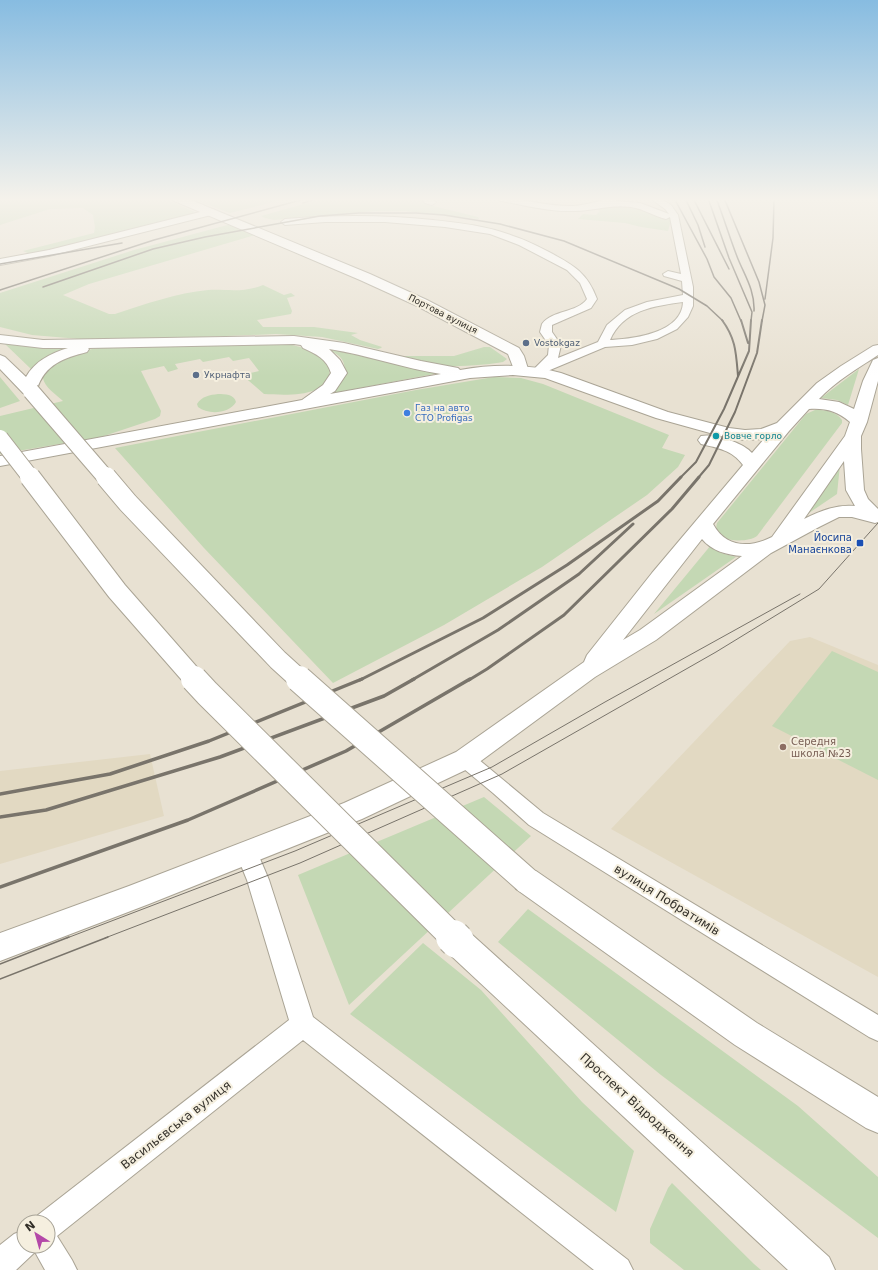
<svg xmlns="http://www.w3.org/2000/svg" width="878" height="1270" font-family="'DejaVu Sans',sans-serif">
  <rect width="100%" height="100%" fill="#e8e1d2"/>
  <path fill="#e2d9c2" d="M810,637l68,28v312l-267,-148 179,-188z
    M150,754l14,62 -164,48v-93z"/>
  <path fill="#c4d8b4" d="M0,198h162l33,14 -6,3 -159,39 -7,-3 71,-18 1,-6 -2,-12 -10,-7 -33,1 -50,16z
    M190,198h99l-59,15z
    M325,198h96l6,4 -2,2 53,13 1,2 -75,-8h-28l-102,9 -9,-2 -4,-2z
    M630,205l26,7 15,8 -3,11 -27,-4 -16,-4 -47,-4 5,-5 13,1 4,-4 -3,-2z
    M231,224l24,11 -166,49 -26,11 46,19h6c30,-10 62,-21 93,-24 21,-1 35,3 55,-5l21,10 7,-2 4,3 -8,2 5,13 -1,3 -34,6 6,7h51l44,6 -7,2 9,5 22,7 -1,1 -3,1 -56,-12 -46,-3 -172,7 -72,-6 -32,-8v-34l134,-43z
    M5,344l18,2 51,1 -32,14 -11,8z
    M287,344c20,4 29,7 43,21 2,34 -43,30 -66,29l-22,-19 17,-4 -10,-13 -16,3 -4,-4 -26,5 -3,-3 -25,5 3,5 -10,3 -4,-6 -23,5 20,40 -1,5 -5,3 -54,18 -101,17v-38l63,-15c-6,-6 -19,-14 -20,-23 -2,-14 38,-26 49,-29 22,-4 48,-2 70,-3 42,-1 83,-1 125,-2z
    M324,347l115,26 -111,21 17,-21c0,-17 -7,-18 -21,-26z
    M484,347h6l17,12 -4,3c-23,4 -81,9 -99,-6h50z
    M859,369l-11,36 -11,-5 -16,-2z
    M0,377l20,24 -20,7z
    M494,377l27,1 22,6 126,51 -7,13 23,7 -7,12 -31,28 -105,72 -98,58 -111,58 -129,-135 -89,-100 301,-58z
    M218,394c7,0 16,0 18,8 -7,12 -28,13 -38,5l-1,-3c5,-8 13,-9 21,-10z
    M815,410c10,0 21,1 27,10v3l-85,113c-11,8 -46,6 -40,-13l89,-109z
    M840,465l-3,29 -31,21z
    M711,545l10,8 15,4 -82,57z
    M832,651l46,21v108l-106,-54z
    M484,797l47,39 -182,169 -51,-130z
    M528,909l270,197 80,71v61l-217,-163 -163,-133z
    M423,943l58,47 101,112 52,49 -18,61 -266,-198z
    M672,1183l82,81 7,6h-77l-34,-27v-14l18,-41z"/>
  <g fill="none" stroke-linecap="round" stroke-linejoin="round">
    <defs>
      <path id="minor" d="M421,198h9l6,4 -4,3 -7,-2z
        M497,198c26,0 51,9 77,8 16,-1 30,-8 46,-8l-4,3 24,2 29,11 -4,-5 -15,-11h10l11,7 7,10 15,72v19l-5,11 -11,12 -20,10 -25,6 -27,2 -67,28 -4,-1 -2,-3 16,-16 1,-10 -9,-13 2,-8c10,-14 35,-11 45,-25l-7,-16 -13,-13 -48,-25 -29,-11 -45,-7 -60,-5h-60l-40,3 -4,-3 4,-3c49,-4 99,-4 148,1 27,3 55,6 80,16 13,4 24,10 36,16 24,13 38,20 48,47l-6,9 -39,17v7l9,13 -3,13 40,-16 9,-17 18,-15 22,-8 36,-7 -1,-14 -18,-5 -1,-2 5,-3 13,3 -11,-57 -4,2c-12,-3 -22,-10 -35,-12 -20,-3 -38,4 -57,4 -25,1 -49,-6 -73,-10zM683,302c-1,31 -50,37 -73,38 13,-30 44,-34 73,-38z
        M212,209l3,1 1,2 -1,2 -166,42 -49,9v-6l49,-9z
        M465,752l7,2 71,59 335,202v26l-9,-4 -340,-212 -36,-32 -35,-29 -3,-5 3,-5z
        M247,844l8,3 14,33 44,137 315,243 5,10h-39l-291,-230 -246,196 15,24 5,10h-32l-10,-18 -19,18h-16v-25l14,-11 10,-4v16h24v-24h-13l3,-7 251,-195 -42,-140 -11,-27 3,-6z"/>
      <path id="tertiary" d="M171,198h15l184,76 57,26 92,48 5,8 4,13 -3,3 -5,2 -5,-2 -7,-18 -91,-48 -57,-26 -188,-80z"/>
      <path id="secondary" d="M0,335l43,5 251,-4 50,7 77,18 37,7 2,2c34,-6 68,-6 101,3l107,39 61,16 16,2 16,-1 16,-6 40,-40 24,-17 32,-20 5,-1v10c-21,14 -42,26 -59,44l20,3 15,7 9,-28 10,-21 5,-2v23l-11,41 -6,14v13l3,41 4,9 10,10v13l-3,1 -23,-6h-13l-20,10 -48,26 -115,87 -61,37 -121,89 -112,53 -213,85 -149,57v-28l129,-47 215,-83 112,-51 128,-90 3,-7 65,-82 91,-108c-11,-15 -25,-17 -42,-21l-3,-4 3,-4c13,-3 43,7 51,17l12,-14 -19,1 -17,-2 -72,-20 -111,-40 -32,-3 -43,3 -470,88v-10l302,-56 21,-15 8,-12c-4,-14 -15,-19 -28,-25l-2,-3 -7,-1 -206,4 1,1 -2,3c-23,6 -42,12 -50,37l2,2 -2,3 -6,2 -8,-3 -23,-24v-14l5,2 21,20c9,-16 25,-24 42,-29h-25l-43,-5zM329,349c38,6 74,19 112,25l-111,20 5,-3 12,-18 -7,-13zM809,409c17,-1 28,2 41,13l-5,14 -73,101c-22,11 -46,11 -59,-13l76,-93zM844,461l2,29 9,16c-18,-2 -35,5 -51,13zM702,539c10,12 25,16 40,17l-102,74 -17,10z
        M526,868l10,3 221,152 121,74v36l-12,-5 -131,-83 -219,-156 -4,-9 4,-9z
        M457,928l11,3 361,326 6,13h-47l-342,-319 -4,-10 4,-10z"/>
    </defs>
    <use href="#minor" stroke="#aaa495" stroke-width="2"/>
    <use href="#tertiary" stroke="#aaa495" stroke-width="2"/>
    <use href="#secondary" stroke="#aaa495" stroke-width="2"/>
    <use href="#minor" fill="#fff" fill-rule="evenodd"/>
    <use href="#tertiary" fill="#fff" fill-rule="evenodd"/>
    <use href="#secondary" fill="#fff" fill-rule="evenodd"/>
    <path stroke="#79746b" stroke-width="1" d="M67,938l228,-87 197,-84 113,-65 195,-108
      M105,938l195,-75 202,-89 214,-122 103,-63 59,-66"/>
    <path stroke="#79746b" stroke-width="1.5" d="M0,964l69,-27
      M0,979l108,-42"/>
    <path stroke="#79746b" stroke-width="1.5" d="M674,198l33,61 7,18 17,21 10,23
      M685,198l13,27 7,22
      M693,198l36,71
      M708,198l21,60 23,54 -1,9
      M716,198c8,20 14,41 22,61 7,17 17,32 16,52
      M724,198l35,84 6,23 -3,16
      M303,203l17,-5
      M0,264l122,-21
      M43,287l110,-38 52,-12 115,-21 39,-3h57l28,2 56,9 64,17 115,48 28,17 16,15
      M0,290l154,-50 154,-42
      M765,299l8,-61 1,-38"/>
    <path stroke="#79746b" stroke-width="2" d="M722,320c14,19 14,33 16,56
      M741,320l7,23
      M680,478l16,-16 28,-53 25,-58 2,-31
      M698,478l11,-13 26,-53 22,-59 5,-33"/>
    <path stroke="#79746b" stroke-width="3" d="M360,680l123,-62 84,-53 91,-64 23,-24
      M412,680l86,-50 81,-56 54,-50
      M469,680l18,-11 77,-54 108,-106 27,-32"/>
    <path stroke="#79746b" stroke-width="3.5" d="M0,794l110,-20 99,-33 153,-62
      M0,817l46,-7 174,-53 164,-61 30,-17
      M0,887l188,-67 158,-69 124,-72"/>
    <defs>
      <path id="secondary-bridge-far3" d="M31,391l75,87
        M0,438l31,40"/>
      <path id="secondary-bridge-far2" d="M30,477l87,114 78,89
        M106,477l22,26 150,157 22,20"/>
      <path id="secondary-bridge-far1" d="M194,679l13,14 247,245
        M299,679l227,201"/>
      <path id="secondary-bridge" d="M453,937l4,4"/>
    </defs>
    <use href="#secondary-bridge-far3" stroke="#aaa495" stroke-width="18" stroke-linecap="butt"/>
    <use href="#secondary-bridge-far2" stroke="#aaa495" stroke-width="22" stroke-linecap="butt"/>
    <use href="#secondary-bridge-far1" stroke="#aaa495" stroke-width="28" stroke-linecap="butt"/>
    <use href="#secondary-bridge" stroke="#aaa495" stroke-width="36" stroke-linecap="butt"/>
    <use href="#secondary-bridge-far3" stroke="#fff" stroke-width="16"/>
    <use href="#secondary-bridge-far2" stroke="#fff" stroke-width="20"/>
    <use href="#secondary-bridge-far1" stroke="#fff" stroke-width="26"/>
    <use href="#secondary-bridge" stroke="#fff" stroke-width="34"/>
  </g>
  <linearGradient id="sky" x2="0" y2="1"><stop stop-color="#87bce1"/><stop offset="0.53" stop-color="#f5f2eb"/><stop offset="1" stop-color="#f5f2eb" stop-opacity="0"/></linearGradient>
  <rect width="878" height="376" fill="url(#sky)"/>
  <g fill="#5c6f8a" stroke="#f5efdf" stroke-width="1.5">
    <circle cx="526" cy="343" r="4"/>
    <circle cx="196" cy="375" r="4"/>
  </g>
  <circle fill="#3f7fe0" stroke="#f5efdf" stroke-width="1.5" cx="407" cy="413" r="4"/>
  <circle fill="#0f9aa8" stroke="#f5efdf" stroke-width="1.5" cx="716" cy="436" r="4"/>
  <rect fill="#1a4fb4" stroke="#f5efdf" stroke-width="1.5" x="856" y="539" width="8" height="8" rx="2"/>
  <circle fill="#8d6e63" stroke="#f5efdf" stroke-width="1.5" cx="783" cy="747" r="4"/>
  <g text-anchor="middle" dominant-baseline="central" stroke-width="4" stroke-linejoin="round" paint-order="stroke">
    <g font-size="9" fill="#33302a" stroke="#f5efdf">
      <text transform="translate(443 314) rotate(27)">Портова вулиця</text>
    </g>
    <g font-size="9" fill="#4e5e75" stroke="#f5efdf" text-anchor="start">
      <text x="534" y="343">Vostokgaz</text>
      <text x="204" y="375">Укрнафта</text>
    </g>
    <g font-size="9" fill="#366cbe" stroke="#f5efdf" text-anchor="start">
      <text x="415" y="408">Газ на авто<tspan x="415" dy="10">СТО Profigas</tspan></text>
    </g>
    <g font-size="9" fill="#0d838f" stroke="#f5efdf" text-anchor="start">
      <text x="724" y="436">Вовче горло</text>
    </g>
    <g font-size="10" fill="#164399" stroke="#f5efdf" text-anchor="end">
      <text x="852" y="537">Йосипа<tspan x="852" dy="12">Манаєнкова</tspan></text>
    </g>
    <g font-size="10" fill="#785e54" stroke="#f5efdf" text-anchor="start">
      <text x="791" y="741">Середня<tspan x="791" dy="12">школа №23</tspan></text>
    </g>
    <g font-size="12" fill="#33302a" stroke="#f5efdf">
      <text transform="translate(667 900) rotate(32)">вулиця Побратимів</text>
      <text transform="translate(637 1105) rotate(42)">Проспект Відродження</text>
      <text transform="translate(176 1125) rotate(-38)">Васильєвська вулиця</text>
    </g>
  </g>
  <g transform="translate(36 1234) rotate(323)"><circle r="19" fill="#f5efdf" stroke="#a7a397"/>
  <path d="M0-3L7 15L0 10L-7 15Z" fill="#b448a8"/>
  <text y="-6" font-size="11" font-weight="bold" text-anchor="middle" fill="#33302a">N</text>
  </g>
</svg>
